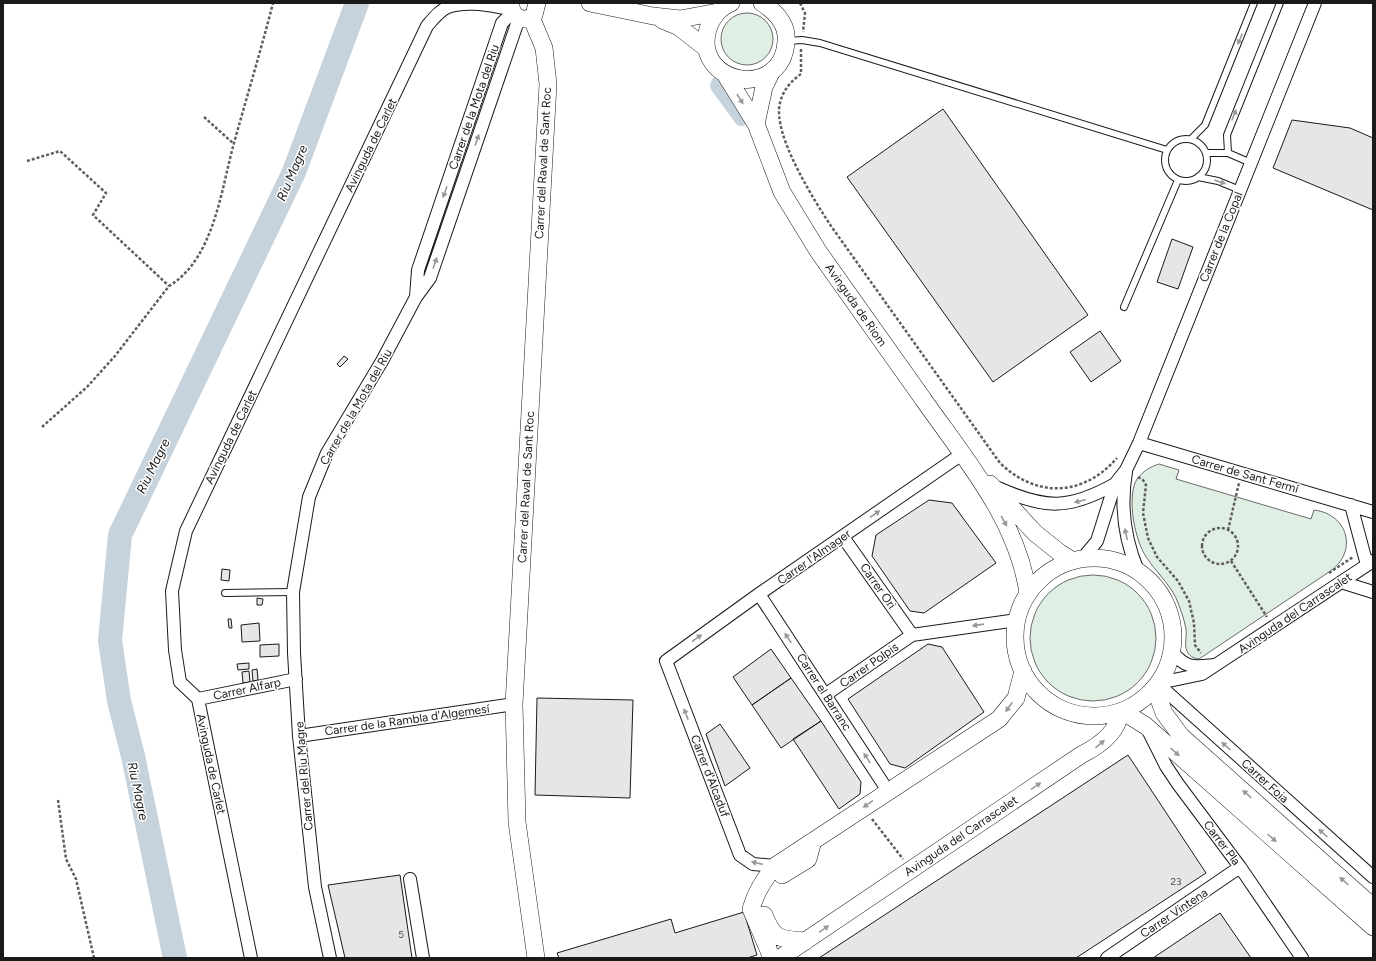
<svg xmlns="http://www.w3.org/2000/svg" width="1376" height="961" font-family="Figtree,sans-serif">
  <rect width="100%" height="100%" fill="#fff"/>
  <path fill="#e0efe3" stroke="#6a6a6a" d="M721 39a26 26 0 1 1 52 0a26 26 0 1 1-52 0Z
    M1159,464l20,6 -3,9 135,40 3,-9c34,4 45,42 15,62l-130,87c-6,-1 -10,-3 -12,-8 -3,-6 0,-15 -1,-22 -2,-11 -6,-21 -10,-31 -8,-16 -20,-26 -29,-40 -12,-16 -21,-61 -10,-79 6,-8 13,-12 22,-15z
    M1030 638a63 63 0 1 1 126 0a63 63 0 1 1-126 0Z"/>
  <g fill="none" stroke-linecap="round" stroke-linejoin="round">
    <path stroke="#c6d2dc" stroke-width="14" d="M718,83l-1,3 24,33"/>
    <path stroke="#c6d2dc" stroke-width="24" d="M175,958l-42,-202 -14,-55 -9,-61 10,-105 174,-363 63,-169"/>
  </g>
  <path fill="#e6e6e6" stroke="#1a1a1a" d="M943,109l145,206 -95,67 -146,-205z
    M1292,120l58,8 23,10v72l-100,-42z
    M1172,239l21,8 -15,42 -21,-7z
    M1100,331l21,30 -30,21 -21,-30z
    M344,356l4,3 -8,8 -3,-3z
    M929,500l23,3 44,60 -72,50 -14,-2 -38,-55 4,-21z
    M222,569l8,1 -1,11 -8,-1z
    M257,598l6,1 -1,6h-5z
    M228,619h3l1,9h-3z
    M259,623l1,18 -18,1 -1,-17z
    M279,644v12l-19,1v-12z
    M928,644l14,3 42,65 -79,56 -15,-4 -42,-65z
    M771,649l20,29 -39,27 -19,-28z
    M249,663v6l-11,1 -1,-6z
    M257,669l1,11 -5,1 -1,-11z
    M249,671l1,11 -7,1 -1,-11z
    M791,678l30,43 -40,27 -29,-43z
    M537,698l96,2 -3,98 -95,-3z
    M821,721l40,61 -1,12 -21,15 -46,-70z
    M720,724l30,44 -25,18 -19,-52z
    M1128,755l78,118 -130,85h-257z
    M400,875l12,83h-67l-17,-73z
    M744,912l13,43 -10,3h-188l-2,-5 114,-34 4,14z
    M1220,913l31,45h-98z"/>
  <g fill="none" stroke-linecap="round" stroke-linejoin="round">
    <defs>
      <path id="lane" d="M788,41l14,-1 18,3 347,107
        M1165 160a21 21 0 1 1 42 0a21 21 0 1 1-42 0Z
        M1191,139l14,-14 49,-122
        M1206,153h22l23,10
        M1228,153l-1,-18 53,-132
        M1198,177l20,4 22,9
        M1124,307l54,-127
        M225,593l68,-1"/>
      <path id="street" d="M416,297l2,-27 84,-247 10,-10
        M1139,443l234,69
        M1126,472c-6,35 -2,66 12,99
        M998,488c47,21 71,22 117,-4
        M1351,505l16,60
        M843,537l69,98
        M1082,559l15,-18 18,-57 11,-14 13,-27 176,-440
        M1341,582l32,10
        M759,594l129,197
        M1172,652c15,17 21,15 42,13
        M1159,683l43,-9 171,-113
        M1158,684l215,193
        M825,695l87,-60 105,-15
        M198,699l98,-20
        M1149,732l17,34 12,18 62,83 62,91
        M299,736l215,-32
        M775,866l-22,-2 -13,-9 -74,-194 93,-67 203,-140
        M410,879l13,79
        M251,958l-53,-259 -18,-17 -5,-32 -3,-59 14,-60 241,-505c6,-7 13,-16 21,-19 20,-7 43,-1 63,2
        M330,958l-15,-71 -16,-151 -5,-83 -1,-61 16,-95 18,-44 55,-92 34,-64 14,-19 89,-260
        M1107,958l133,-91"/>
      <path id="secondary" d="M511,3c-1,14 13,21 23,12l3,-12
        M590,3l63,13 27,3 38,-7
        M731,3c-11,4 -20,15 -23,26 -16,56 74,72 78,13 2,-18 -10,-30 -24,-39
        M531,17l13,31 4,36 -34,620 3,118 19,136
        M662,20l17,7 28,22
        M725,74l31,50 26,68 36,59c35,50 70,99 105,148 42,60 95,121 105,195
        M756,124l8,-37 8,-16
        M990,484l45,49 25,20 13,8
        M1015 637a79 79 0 1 1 158 0a79 79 0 1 1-158 0Z
        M1155,688l9,25 17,23 192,171
        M1122,711l24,15 227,201
        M782,875l26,-16 5,-18
        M764,915c10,25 15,24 42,26
        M772,958l-21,-49c5,-17 12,-29 24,-43l224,-147 17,-21 7,-27
        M780,958l301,-203c18,-9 37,-22 39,-43"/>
    </defs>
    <use href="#lane" stroke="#1a1a1a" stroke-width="8"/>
    <use href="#street" stroke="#1a1a1a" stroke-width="14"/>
    <use href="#secondary" stroke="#1a1a1a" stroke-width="18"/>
    <path stroke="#5f5f5f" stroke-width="2.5" stroke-dasharray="3 2" stroke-linecap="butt" d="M800,3l5,10 -2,19
      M801,49v25c-10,7 -18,16 -21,29 -8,31 34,97 51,123l169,237c36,35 83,34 117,-5
      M204,117l30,27
      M27,161l33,-10 46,42 -13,22 76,71
      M42,427l45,-40 28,-31 54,-70c45,-27 52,-96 65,-143 13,-47 27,-93 39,-140
      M1138,477l5,3 3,5 -3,28 5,25 9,19 21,24 11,20 5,22 1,22 6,8
      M1202 546a18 18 0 1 1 36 0a18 18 0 1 1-36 0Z
      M1228,530l11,-47
      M1231,561l36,56
      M1329,573l24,-16
      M58,800l8,59 10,20 18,79
      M872,819l31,40"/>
    <use href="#lane" stroke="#fff" stroke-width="6"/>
    <use href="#street" stroke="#fff" stroke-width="12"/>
    <use href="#secondary" stroke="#fff" stroke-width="17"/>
  </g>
  <defs><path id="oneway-solid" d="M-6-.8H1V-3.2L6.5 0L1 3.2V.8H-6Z"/></defs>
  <g fill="#989898">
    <use href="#oneway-solid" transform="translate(1240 39) rotate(112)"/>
    <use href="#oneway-solid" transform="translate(740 99) rotate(58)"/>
    <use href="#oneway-solid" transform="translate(1234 115) rotate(-68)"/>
    <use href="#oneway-solid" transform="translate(477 140) rotate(-71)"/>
    <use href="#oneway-solid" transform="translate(1220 182) rotate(19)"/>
    <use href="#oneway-solid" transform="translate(445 192) rotate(109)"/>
    <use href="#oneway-solid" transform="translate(435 263) rotate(-71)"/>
    <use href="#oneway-solid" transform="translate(1080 501) rotate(165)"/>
    <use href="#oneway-solid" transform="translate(875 514) rotate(-35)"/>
    <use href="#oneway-solid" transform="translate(1004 521) rotate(60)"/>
    <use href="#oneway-solid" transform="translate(1126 534) rotate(-102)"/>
    <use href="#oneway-solid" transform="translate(978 625) rotate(172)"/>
    <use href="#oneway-solid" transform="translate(697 638) rotate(-36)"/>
    <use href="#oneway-solid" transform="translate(788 638) rotate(-123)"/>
    <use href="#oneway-solid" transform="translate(1009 707) rotate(125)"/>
    <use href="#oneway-solid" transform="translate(686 714) rotate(-111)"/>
    <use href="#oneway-solid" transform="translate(1100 744) rotate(-41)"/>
    <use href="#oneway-solid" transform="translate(1226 746) rotate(-138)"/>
    <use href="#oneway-solid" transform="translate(1175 752) rotate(42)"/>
    <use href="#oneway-solid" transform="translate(867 758) rotate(-123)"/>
    <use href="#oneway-solid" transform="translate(1036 786) rotate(-34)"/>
    <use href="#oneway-solid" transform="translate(1247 794) rotate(-138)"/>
    <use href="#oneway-solid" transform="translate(868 804) rotate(146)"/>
    <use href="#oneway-solid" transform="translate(1323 833) rotate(-138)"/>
    <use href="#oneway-solid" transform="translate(1272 838) rotate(42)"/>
    <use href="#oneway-solid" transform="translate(757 863) rotate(-167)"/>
    <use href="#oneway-solid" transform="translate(1344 881) rotate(-138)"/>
    <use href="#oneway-solid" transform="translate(824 929) rotate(-34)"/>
  </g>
  <g text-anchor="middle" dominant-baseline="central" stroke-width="3" stroke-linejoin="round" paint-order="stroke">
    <g font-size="10" fill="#4d4d4d">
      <text x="1176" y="881">23</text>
      <text x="401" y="934">5</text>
    </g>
    <g font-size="12" fill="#1a1a1a" stroke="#fff">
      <text transform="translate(474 107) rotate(-71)">Carrer de la Mota del Riu</text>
      <text transform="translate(371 145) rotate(-64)">Avinguda de Carlet</text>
      <text transform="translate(543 163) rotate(-87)">Carrer del Raval de Sant Roc</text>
      <text transform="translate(1221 237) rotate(-68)">Carrer de la Copal</text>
      <text transform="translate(856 305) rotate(55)">Avinguda de Riom</text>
      <text transform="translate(356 407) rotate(-60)">Carrer de la Mota del Riu</text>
      <text transform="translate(231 437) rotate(-64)">Avinguda de Carlet</text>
      <text transform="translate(1245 474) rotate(16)">Carrer de Sant Fermí</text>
      <text transform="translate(526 487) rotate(-87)">Carrer del Raval de Sant Roc</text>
      <text transform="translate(814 557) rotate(-35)">Carrer l'Almager</text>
      <text transform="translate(878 586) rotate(55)">Carrer Ori</text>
      <text transform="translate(1295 613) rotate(-34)">Avinguda del Carrascalet</text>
      <text transform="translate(869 665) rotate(-35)">Carrer Polpis</text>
      <text transform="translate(247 689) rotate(-12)">Carrer Alfarp</text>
      <text transform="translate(824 692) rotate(57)">Carrer el Barranc</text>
      <text transform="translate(407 720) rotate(-8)">Carrer de la Rambla d'Algemesí</text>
      <text transform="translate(211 764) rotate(78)">Avinguda de Carlet</text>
      <text transform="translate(304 776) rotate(-95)">Carrer del Riu Magre</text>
      <text transform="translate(710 776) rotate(69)">Carrer d'Alcaduf</text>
      <text transform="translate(1265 781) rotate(42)">Carrer Foia</text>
      <text transform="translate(961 836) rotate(-34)">Avinguda del Carrascalet</text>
      <text transform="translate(1222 843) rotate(53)">Carrer Pla</text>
      <text transform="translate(1174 913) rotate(-34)">Carrer Vintena</text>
    </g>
    <g font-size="13" font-style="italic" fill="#1a1a1a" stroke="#fff">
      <text transform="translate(292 173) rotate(-67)">Riu Magre</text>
      <text transform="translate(153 466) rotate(-64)">Riu Magre</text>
      <text transform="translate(138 791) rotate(78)">Riu Magre</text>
    </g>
  </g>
  <rect width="1376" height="961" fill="none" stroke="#1a1a1a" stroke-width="8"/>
</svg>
